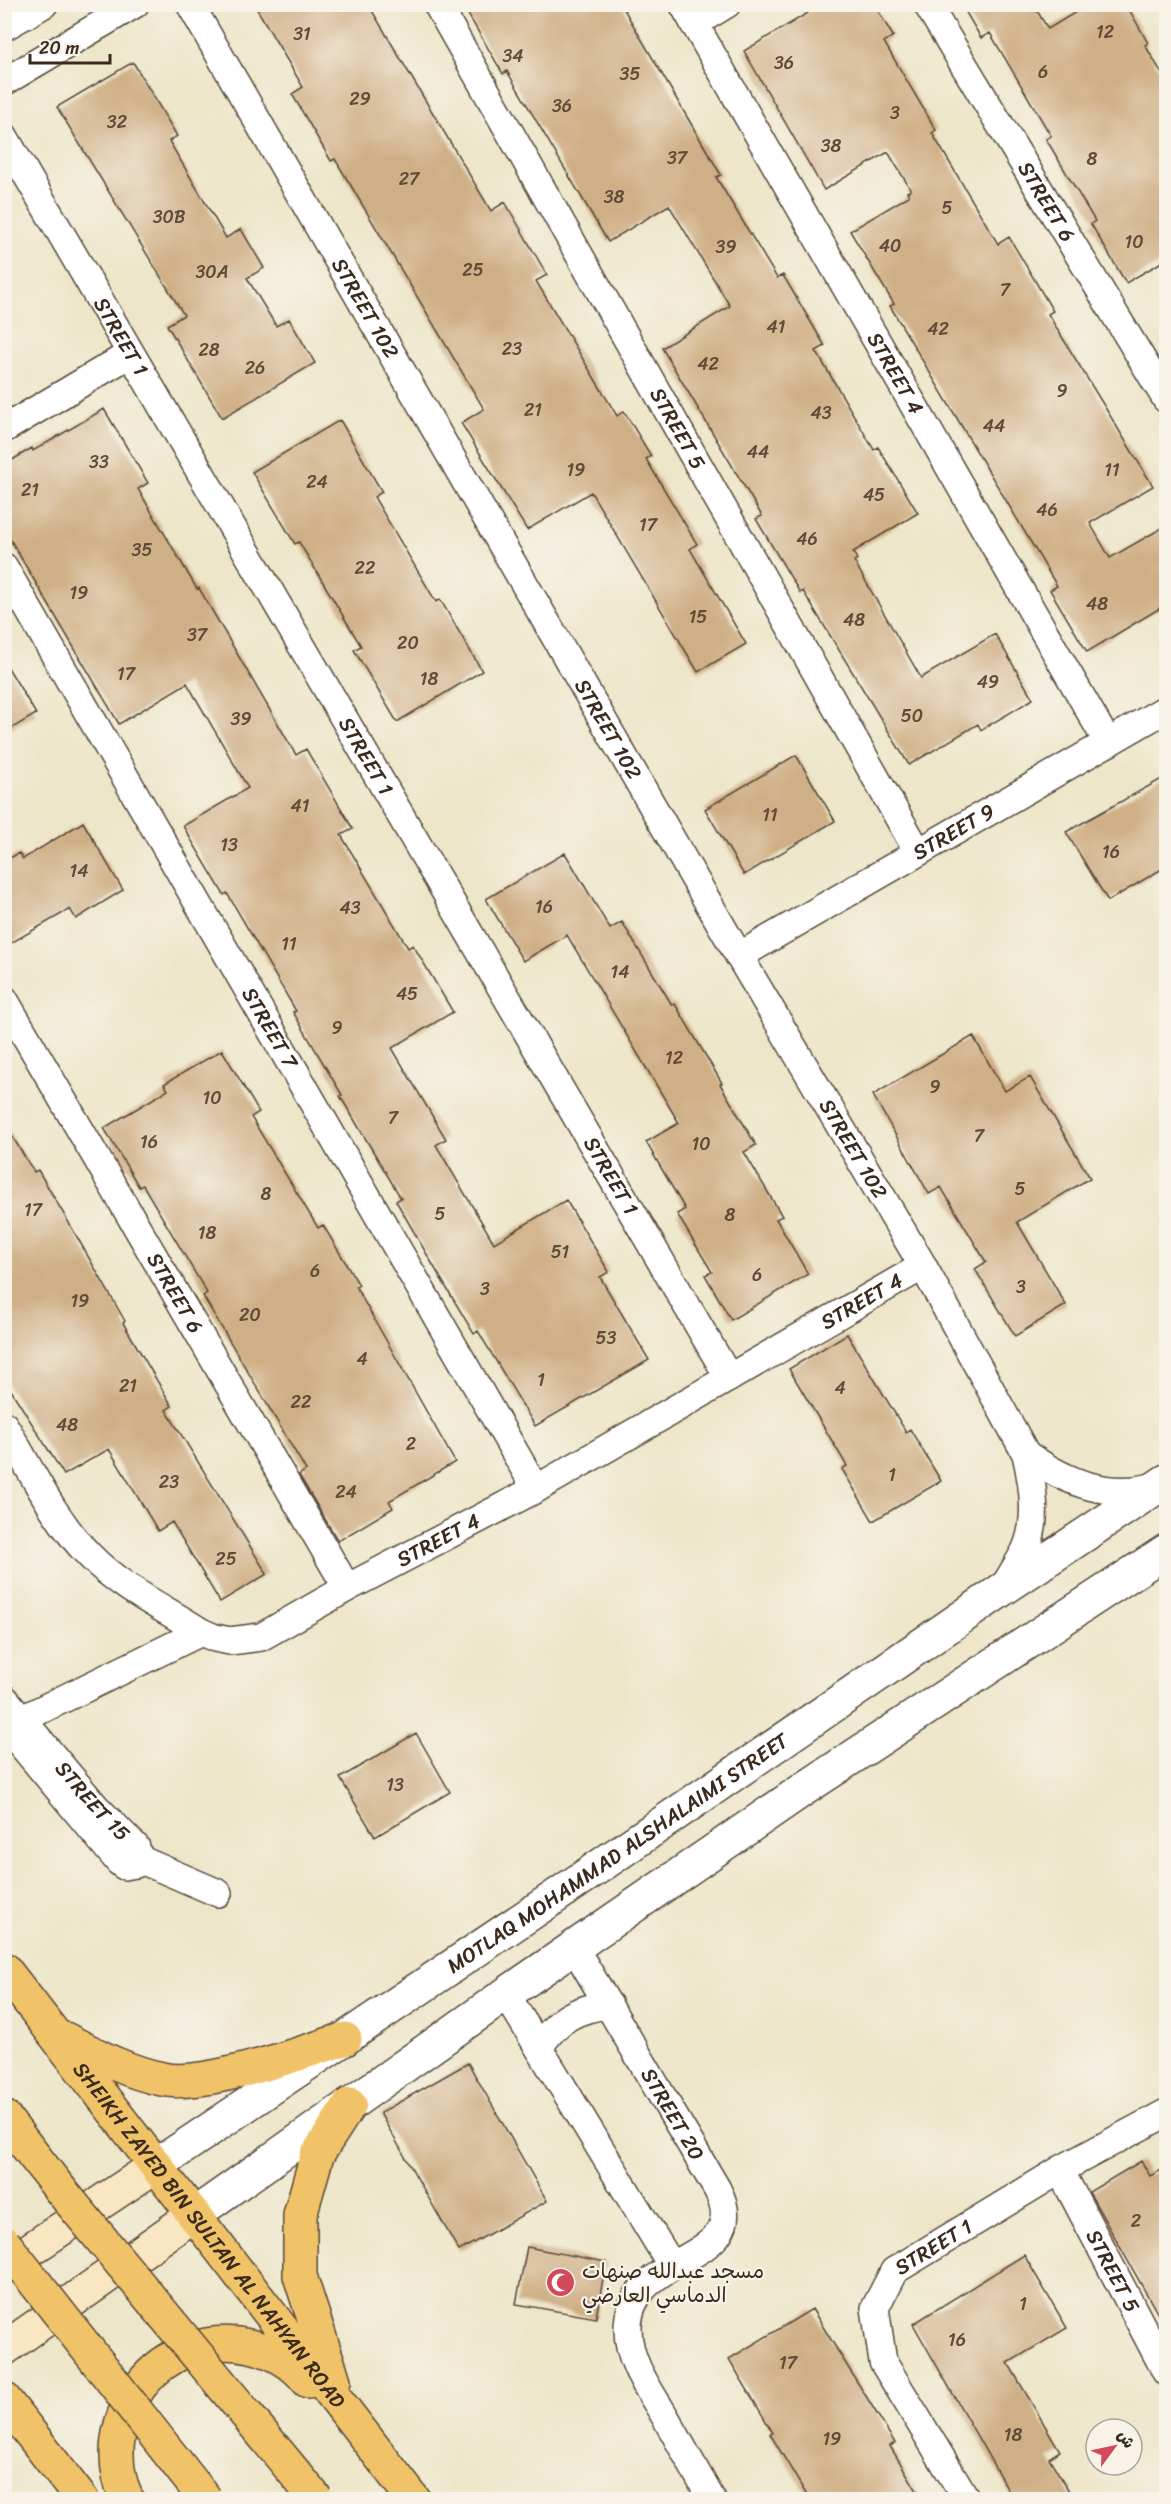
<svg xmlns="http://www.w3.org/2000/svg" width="1171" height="2504" font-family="Sriracha,'Playpen Sans Arabic',sans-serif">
  <rect width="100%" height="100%" fill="#f7f3e8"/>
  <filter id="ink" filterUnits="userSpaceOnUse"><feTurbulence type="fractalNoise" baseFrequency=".0167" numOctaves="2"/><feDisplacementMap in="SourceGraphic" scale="12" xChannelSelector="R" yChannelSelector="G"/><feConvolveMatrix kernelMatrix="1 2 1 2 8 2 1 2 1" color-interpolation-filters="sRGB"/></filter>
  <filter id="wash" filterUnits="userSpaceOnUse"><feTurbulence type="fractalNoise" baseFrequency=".008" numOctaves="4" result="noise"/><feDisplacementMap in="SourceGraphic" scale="24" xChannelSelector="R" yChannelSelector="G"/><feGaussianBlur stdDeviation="1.35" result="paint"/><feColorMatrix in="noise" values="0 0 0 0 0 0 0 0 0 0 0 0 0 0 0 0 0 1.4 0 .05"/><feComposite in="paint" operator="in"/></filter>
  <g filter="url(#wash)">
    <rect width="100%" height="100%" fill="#ede6c9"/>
    <g id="blocks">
      <path fill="#cfaf85" d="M254,4h114l123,207 14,-9 42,73 -11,6 81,135 7,-5 27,45 -5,3 51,85 -7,5 56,95 -48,28 -107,-180 -64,38 -66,-107 23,-14 -149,-250 -4,2 -39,-67 11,-7z
        M462,4h159l100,171 -5,2 61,101 6,-3 42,71 -9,5 58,99 4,-3 40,66 -65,39 4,7 -3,2 67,117 74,-44 38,65 -52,31 -3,-6 -69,41 -106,-174 -3,2 -44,-74 6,-3 -100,-168 68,-42 -61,-101 -61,37 -101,-171 -4,3z
        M818,4h56l19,32 -9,6 52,88 -4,3 66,111 11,-7 44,74 -5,3 105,172 -63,37 20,35 57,-33v79l-80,48 -37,-62 7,-4 -167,-280 4,-2 -44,-73 59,-35 -2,-4 4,-2 -23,-38 -64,38 -80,-139 64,-38 -1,-2z
        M961,4h72l15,25 41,-25h37l22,39 -3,2 22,37v177l-41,24 -35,-59 4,-3 -49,-82 5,-3 -61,-103 -9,5z
        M133,62l44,74 -8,5 57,97 15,-9 23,39 -17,10 29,48 13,-7 26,44 -93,55 -55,-93 17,-10 -127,-208z
        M104,409l44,74 -10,6 59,100 2,-1 97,167 10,-6 47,80 -12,6 67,113 5,-3 40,67 -61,36 54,91 -10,6 58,98 72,-43 43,72 -9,5 49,83 -114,66 -57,-95 -4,3 -34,-57 -44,-76 5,-3 -61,-102 2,-1 -49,-83 3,-1 -69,-118 -3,2 -41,-69 65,-38 -61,-105 -68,41 -115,-195v-64l28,-17 1,3z
        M340,420l42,72 -8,5 62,105 4,-3 42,72 -85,51 -43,-72 7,-4 -62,-104 -4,2 -43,-72z
        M4,661l32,53 -32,19z
        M796,755l39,66 -91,54 -39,-66z
        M1167,776v90l-59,35 -42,-69z
        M83,822l40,68 -47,29 -6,-10 -66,38v-86l15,-8 4,6z
        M565,853l45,76 12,-7 50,83 3,-1 47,79 -2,1 36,61 -12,7 38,64 -6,3 32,55 -77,46 -26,-45 7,-3 -35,-58 8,-5 -39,-67 33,-19 -112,-188 -44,26 -37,-62z
        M973,1036l32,55 25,-14 60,101 -73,44 49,83 -51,31 -40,-67 11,-7 -45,-75 -12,7 -56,-99z
        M222,1050l37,62 -8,5 67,111 5,-3 36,60 -3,2 99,175 -66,39 4,7 -55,33 -39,-66 7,-5 -103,-174 4,-3 -64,-108 -4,2 -35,-59 64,-38 -4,-6z
        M4,1123l30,49 4,-2 35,60 52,91 -2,2 49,83 -6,4 101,164 -47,28 -48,-80 -14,9 -49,-82 -45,26 -60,-96z
        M847,1334l59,98 4,-3 31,52 -68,40 -31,-52 5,-3 -58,-97z
        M416,1733l34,59 -75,45 -35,-59z
        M468,2063l79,138 -88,50 -79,-138z
        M1141,2161l9,15 17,-9v163l-78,-138z
        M527,2247l79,15 -10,56 -80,-14z
        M1024,2255l43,73 -59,35 52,88 -11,7 25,41h-61l-100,-175z
        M812,2309l83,134 -5,3 32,53h-113l-39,-65 3,-1 -44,-74z"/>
    </g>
  </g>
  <g filter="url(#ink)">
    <use href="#blocks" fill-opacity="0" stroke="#564638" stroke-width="1.5"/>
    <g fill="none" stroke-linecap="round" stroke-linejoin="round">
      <defs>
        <g id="minor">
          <path id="s1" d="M190,4l549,952 184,310 103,188c7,31 13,67 -1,97 -7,13 -15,25 -22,38"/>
          <path id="s2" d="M437,4l481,848"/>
          <path id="s3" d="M683,4l425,739"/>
          <path id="s4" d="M927,4l239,395"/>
          <path d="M694,24l33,-20"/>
          <path d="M4,27l40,-23"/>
          <path d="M4,82l131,-78"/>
          <path id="s5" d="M4,136l725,1242"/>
          <path d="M4,429l126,-75"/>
          <path id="s6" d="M4,567l532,922"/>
          <path id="s7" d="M739,956l427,-247"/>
          <path id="s8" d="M4,999l343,589"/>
          <path id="s9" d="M4,1425c27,44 50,95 86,131 31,32 74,52 111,76l14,6 15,3 31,-4 86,-49 189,-99 387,-223"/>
          <path d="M1026,1454c41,29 83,46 133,31"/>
          <path id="s10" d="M4,1698l92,109 40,40 3,12 -3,5 -12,2 -5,-4 -115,-138"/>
          <path d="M22,1719l179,-87"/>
          <path d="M139,1859l79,34"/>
          <path id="s11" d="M574,1947l143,242c40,75 -90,61 -89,140 0,34 23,63 39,91 15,27 30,53 45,80"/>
          <path d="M506,1994l166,272"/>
          <path d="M539,2048c17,-28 37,-40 70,-43"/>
          <path id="s12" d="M1060,2170l106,202"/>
          <path id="s13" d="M967,2500l-84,-138 -8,-54 19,-37 166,-101 106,-57"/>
        </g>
        <g id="tertiary">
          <path id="s14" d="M157,2165l392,-264 454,-312 163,-108"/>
          <path d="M195,2214l311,-220 295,-203 365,-240"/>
        </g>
        <path id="secondary" d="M4,2267l153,-102
          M4,2349l191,-135"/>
        <g id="primary">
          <path id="s15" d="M4,1969l410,531"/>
          <path d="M65,2039c31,16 62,33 97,40 42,10 140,-27 183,-40"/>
          <path d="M334,2381l-34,-105v-61l17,-60 33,-51"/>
          <path d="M4,2399l78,101"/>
          <path d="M127,2500c-37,-82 34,-174 123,-154 23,5 43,16 58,35"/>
        </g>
        <path id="motorway" d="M4,2117l55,71"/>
      </defs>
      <use href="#minor" stroke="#564638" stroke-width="30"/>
      <use href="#tertiary" stroke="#564638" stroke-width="36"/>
      <use href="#secondary" stroke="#564638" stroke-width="36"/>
      <use href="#primary" stroke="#564638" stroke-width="36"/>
      <use href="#motorway" stroke="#564638" stroke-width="36"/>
      <use href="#minor" stroke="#fff" stroke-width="27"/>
      <use href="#tertiary" stroke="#fff" stroke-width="33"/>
      <use href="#secondary" stroke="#f9e7c3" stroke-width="33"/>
      <use href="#primary" stroke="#f1c369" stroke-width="33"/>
      <use href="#motorway" stroke="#f1c369" stroke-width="33"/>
      <defs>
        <path id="motorway-bridge" d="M59,2188l258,312
          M4,2243l202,257"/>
      </defs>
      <use href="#motorway-bridge" stroke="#564638" stroke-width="36" stroke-linecap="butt"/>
      <use href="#motorway-bridge" stroke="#f1c369" stroke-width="33"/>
    </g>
  </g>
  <defs>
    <symbol id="mosque-disc" viewBox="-11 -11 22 22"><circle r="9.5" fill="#d1495b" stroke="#f7f3e8"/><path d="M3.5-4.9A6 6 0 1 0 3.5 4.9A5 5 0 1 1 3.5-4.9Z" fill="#fff"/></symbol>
  </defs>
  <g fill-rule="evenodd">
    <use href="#mosque-disc" x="544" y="2266" width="33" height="33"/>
  </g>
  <g text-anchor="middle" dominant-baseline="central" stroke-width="4.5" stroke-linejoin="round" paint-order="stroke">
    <g font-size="18" fill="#604b38">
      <text x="1105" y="32">12</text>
      <text x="302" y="34">31</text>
      <text x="513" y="56">34</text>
      <text x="784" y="63">36</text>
      <text x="1043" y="72">6</text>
      <text x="630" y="74">35</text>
      <text x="360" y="99">29</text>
      <text x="562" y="106">36</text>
      <text x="895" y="113">3</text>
      <text x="117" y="122">32</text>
      <text x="831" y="146">38</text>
      <text x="677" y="158">37</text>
      <text x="1092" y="159">8</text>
      <text x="409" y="179">27</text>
      <text x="614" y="197">38</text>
      <text x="947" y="208">5</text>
      <text x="169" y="217">30B</text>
      <text x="1134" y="242">10</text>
      <text x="890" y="246">40</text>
      <text x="726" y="247">39</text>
      <text x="473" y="270">25</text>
      <text x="212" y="272">30A</text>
      <text x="1005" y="290">7</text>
      <text x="776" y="327">41</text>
      <text x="938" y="329">42</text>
      <text x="512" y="349">23</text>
      <text x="209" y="350">28</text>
      <text x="708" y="364">42</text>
      <text x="255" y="368">26</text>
      <text x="1062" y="391">9</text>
      <text x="533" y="410">21</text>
      <text x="821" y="413">43</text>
      <text x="994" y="426">44</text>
      <text x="758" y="452">44</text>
      <text x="99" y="462">33</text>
      <text x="576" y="470">19</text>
      <text x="1112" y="470">11</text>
      <text x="317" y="482">24</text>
      <text x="30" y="490">21</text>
      <text x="874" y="495">45</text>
      <text x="1047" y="510">46</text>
      <text x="648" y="525">17</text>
      <text x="807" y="539">46</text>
      <text x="142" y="550">35</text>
      <text x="365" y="568">22</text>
      <text x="79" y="593">19</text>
      <text x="1097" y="604">48</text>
      <text x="698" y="617">15</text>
      <text x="854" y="620">48</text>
      <text x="197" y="635">37</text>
      <text x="408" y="643">20</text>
      <text x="126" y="674">17</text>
      <text x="429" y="679">18</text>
      <text x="988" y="682">49</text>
      <text x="912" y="716">50</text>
      <text x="241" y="719">39</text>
      <text x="300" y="806">41</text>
      <text x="770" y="815">11</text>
      <text x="229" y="845">13</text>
      <text x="1111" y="852">16</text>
      <text x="79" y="871">14</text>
      <text x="544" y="907">16</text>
      <text x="350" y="908">43</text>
      <text x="289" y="944">11</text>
      <text x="620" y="972">14</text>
      <text x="407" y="994">45</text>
      <text x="337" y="1028">9</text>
      <text x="674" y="1058">12</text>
      <text x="935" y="1087">9</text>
      <text x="212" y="1098">10</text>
      <text x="393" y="1118">7</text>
      <text x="979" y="1136">7</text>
      <text x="149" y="1142">16</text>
      <text x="701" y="1144">10</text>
      <text x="1020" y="1189">5</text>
      <text x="266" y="1194">8</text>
      <text x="33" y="1210">17</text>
      <text x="440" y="1214">5</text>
      <text x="730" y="1215">8</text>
      <text x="207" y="1233">18</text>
      <text x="560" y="1252">51</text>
      <text x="315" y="1271">6</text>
      <text x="757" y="1275">6</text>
      <text x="1021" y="1287">3</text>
      <text x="485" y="1289">3</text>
      <text x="80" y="1301">19</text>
      <text x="250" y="1315">20</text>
      <text x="606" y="1338">53</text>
      <text x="362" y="1359">4</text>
      <text x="541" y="1380">1</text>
      <text x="128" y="1386">21</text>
      <text x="840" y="1388">4</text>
      <text x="301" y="1402">22</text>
      <text x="67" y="1425">48</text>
      <text x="411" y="1444">2</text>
      <text x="892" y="1475">1</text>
      <text x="169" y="1482">23</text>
      <text x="346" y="1492">24</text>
      <text x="226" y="1559">25</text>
      <text x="395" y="1785">13</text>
      <text x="1136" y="2221">2</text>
      <text x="1023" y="2304">1</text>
      <text x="957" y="2340">16</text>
      <text x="788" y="2363">17</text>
      <text x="1013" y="2435">18</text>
      <text x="832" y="2439">19</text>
    </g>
    <g font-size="21" fill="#3b2a1e" stroke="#f7f3e8">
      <text stroke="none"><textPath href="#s4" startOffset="231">STREET 6</textPath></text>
      <text stroke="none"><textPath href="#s1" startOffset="351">STREET 102</textPath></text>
      <text stroke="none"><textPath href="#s5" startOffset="232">STREET 1</textPath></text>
      <text stroke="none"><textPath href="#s3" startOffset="426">STREET 4</textPath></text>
      <text stroke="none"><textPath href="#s2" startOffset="488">STREET 5</textPath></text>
      <text stroke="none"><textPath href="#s1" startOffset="837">STREET 102</textPath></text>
      <text stroke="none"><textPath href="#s5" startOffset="718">STREET 1</textPath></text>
      <text stroke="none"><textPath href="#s7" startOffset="248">STREET 9</textPath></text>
      <text stroke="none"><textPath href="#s6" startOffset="532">STREET 7</textPath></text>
      <text stroke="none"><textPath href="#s1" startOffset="1323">STREET 102</textPath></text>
      <text stroke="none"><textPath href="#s5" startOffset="1204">STREET 1</textPath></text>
      <text stroke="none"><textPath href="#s8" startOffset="340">STREET 6</textPath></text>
      <text stroke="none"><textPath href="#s9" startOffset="1042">STREET 4</textPath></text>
      <text stroke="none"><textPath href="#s9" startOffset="556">STREET 4</textPath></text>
      <text stroke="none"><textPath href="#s10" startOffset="136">STREET 15</textPath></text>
      <text stroke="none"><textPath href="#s14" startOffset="556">MOTLAQ MOHAMMAD ALSHALAIMI STREET</textPath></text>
      <text stroke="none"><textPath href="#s11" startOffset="194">STREET 20</textPath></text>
      <text stroke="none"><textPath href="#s15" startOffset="336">SHEIKH ZAYED BIN SULTAN AL NAHYAN ROAD</textPath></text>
      <text stroke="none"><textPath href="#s13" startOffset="304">STREET 1</textPath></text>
      <text stroke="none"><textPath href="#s12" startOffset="114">STREET 5</textPath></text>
    </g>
    <g font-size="21" fill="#3b2a1e" stroke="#f7f3e8" text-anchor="start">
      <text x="582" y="2271">مسجد عبدالله صنهات<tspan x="582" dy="24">الدماسي العارضي</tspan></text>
    </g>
  </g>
  <rect width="1171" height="2504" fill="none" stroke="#f7f3e8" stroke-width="24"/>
  <g transform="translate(1114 2447) rotate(57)"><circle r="28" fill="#f7f3e8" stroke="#aca397" stroke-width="1.5"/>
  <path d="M0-4.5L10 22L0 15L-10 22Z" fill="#d1495b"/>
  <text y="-9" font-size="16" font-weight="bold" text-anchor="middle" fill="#3b2a1e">ش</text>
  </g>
  <path d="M30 54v9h80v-9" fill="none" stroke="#3b2a1e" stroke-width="3"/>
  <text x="39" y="54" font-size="18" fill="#3b2a1e" stroke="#f7f3e8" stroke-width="4.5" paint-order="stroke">20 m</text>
</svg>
